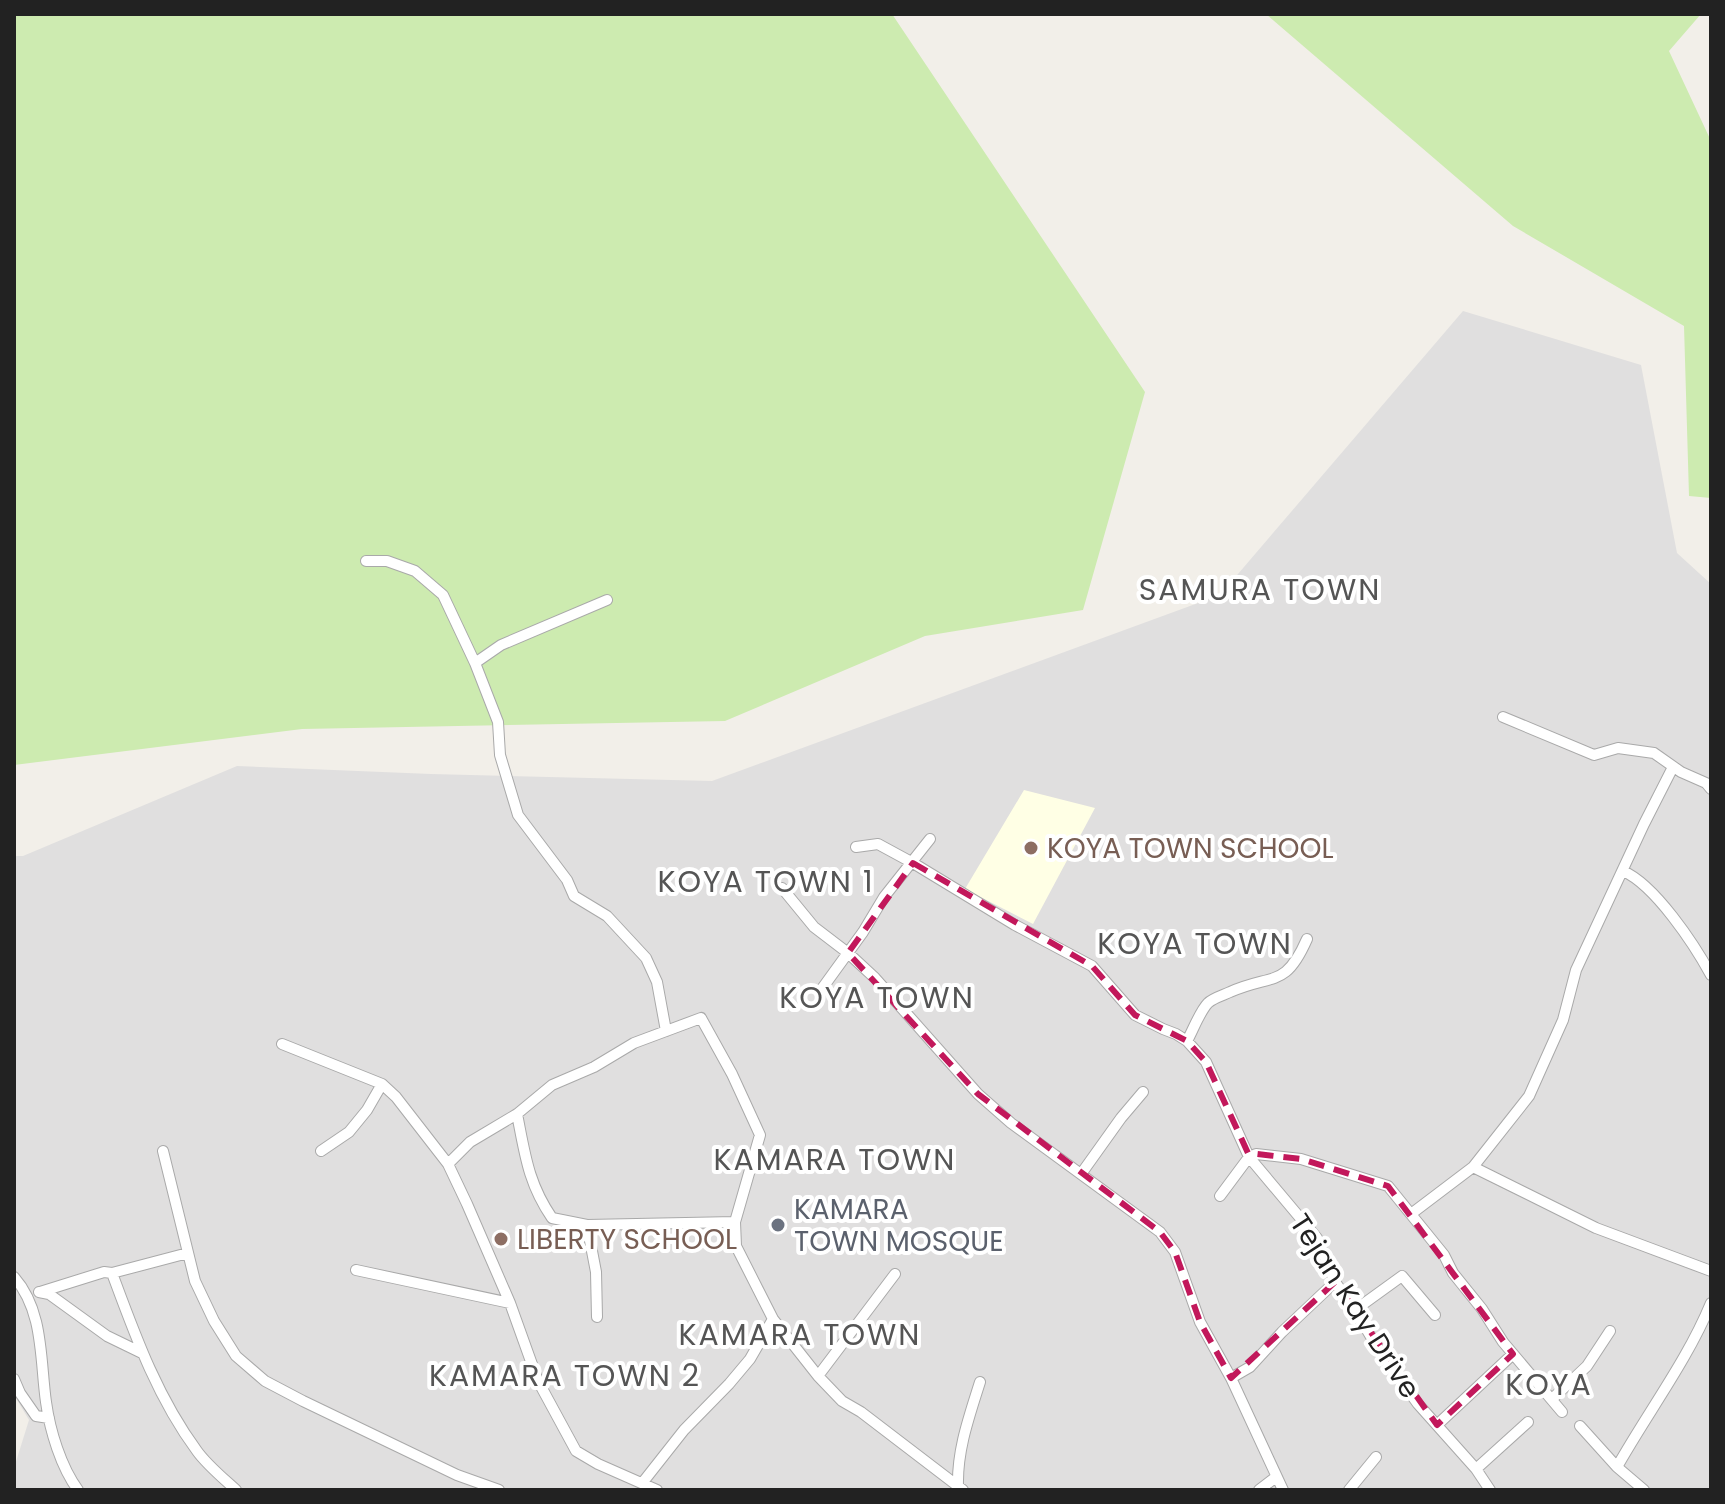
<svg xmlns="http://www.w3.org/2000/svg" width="1725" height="1504" font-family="Poppins,sans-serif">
  <rect width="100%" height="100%" fill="#f2efe9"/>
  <path fill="#e0dfdf" d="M1463,311l178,54 36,188 34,31v906h-1697v-22l15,-48 -15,-25v-539h9l214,-90 194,8 281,7 508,-186z"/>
  <path fill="#ffffe5" d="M1024,790l71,18 -62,116 -68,-35z"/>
  <path fill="#cdebb0" d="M14,14h878l253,378 -62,218 -158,26 -200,85 -423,8 -288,36z
    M1266,14h435l-32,37 42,90v357l-22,-2 -5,-170 -171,-100z"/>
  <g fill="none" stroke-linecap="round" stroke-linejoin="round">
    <defs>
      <path id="minor" d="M366,561h21l28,10 28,24 32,68 23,59 2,33 18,60 49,65 7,16 33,20 39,42 11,24 9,49
        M475,663l26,-18 106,-45
        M1503,717l91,38 24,-7 36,5 27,19 25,11 5,6
        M856,847l22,-3 35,19 102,62 77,41 43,49 28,14 13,5 11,7 19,21 43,95 68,81 18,44 20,28 22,37 41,57 58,65 14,21
        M1623,871c32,14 71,73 88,104
        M782,888l32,39 34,26 27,25 103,116 33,29 149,109 15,20 25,70 31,56 52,112
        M821,990l42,-58 21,-35 46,-58
        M1187,1041c6,-11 13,-30 21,-38 5,-5 16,-8 22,-11 43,-19 55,-3 77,-53
        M282,1044l100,40 14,13 52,67 19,40 43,99 28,78 38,70 22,13 59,26
        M517,1114c8,40 11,69 35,104l35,7 148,-3
        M163,1151l32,130 19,40 22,35 29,25 38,20 154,74 42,15
        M321,1151l28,-19 18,-22 15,-26
        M448,1164l22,-22 47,-28 35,-29 42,-18 40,-24 67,-25 31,56 28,61 -25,87 1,24 37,73 45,57 24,25 19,11 102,78
        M1473,1167l123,61 115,43
        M1081,1174l40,-56 22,-26
        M1220,1196l29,-39 7,-3 45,5 87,27 56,69 9,18 29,36 21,33 59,70
        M1411,1214l62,-47 56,-71 34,-76 13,-50 68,-146 29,-57
        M587,1225l9,47 1,45
        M356,1270l154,33
        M112,1273c23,62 45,124 85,178 10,14 26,27 39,39
        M14,1277c30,34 26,83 32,125 4,29 15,65 32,88
        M39,1292l10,2 58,42 35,17
        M40,1292l64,-20 8,1 76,-20
        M1355,1310l47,-34 33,39
        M818,1376l77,-102
        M1231,1378l19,-11 32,-35 53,-50
        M14,1379l6,14 16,23 13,2
        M1552,1399l35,-33 23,-35
        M1437,1425l76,-71
        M1580,1426l37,41
        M1476,1469l52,-47
        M643,1482l41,-52 45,-46 21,-25 23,-40
        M958,1486c-1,-36 11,-69 22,-104
        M1259,1490l17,-13
        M1349,1490l27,-33
        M1644,1490l-27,-23c31,-55 70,-106 94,-164"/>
    </defs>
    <use href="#minor" stroke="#a9a9a9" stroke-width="12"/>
    <use href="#minor" stroke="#fff" stroke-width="10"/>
  </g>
  <path fill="none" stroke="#c2185b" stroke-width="6" stroke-dasharray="16 10" stroke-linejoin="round" d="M913,863l179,103 43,49 52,26 19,21 42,91 53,6 87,27 125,168 -76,71 -102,-143 -104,96 -31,-56 -25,-70 -15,-20 -182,-138 -130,-141z"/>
  <g fill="#8d6e63" stroke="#fff" stroke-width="3">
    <circle cx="1031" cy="848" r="8"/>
    <circle cx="501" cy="1239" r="8"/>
  </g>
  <circle fill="#6b7280" stroke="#fff" stroke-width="3" cx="778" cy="1225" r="8"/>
  <g text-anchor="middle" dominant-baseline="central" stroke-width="8" stroke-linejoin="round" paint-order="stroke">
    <g font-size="28" fill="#785e54" stroke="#fff" text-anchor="start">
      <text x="1047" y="848">KOYA TOWN SCHOOL</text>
      <text x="517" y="1239">LIBERTY SCHOOL</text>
    </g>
    <g font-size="28" fill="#5b616d" stroke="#fff" text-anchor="start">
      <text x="794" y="1209">KAMARA<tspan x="794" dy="32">TOWN MOSQUE</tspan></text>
    </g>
    <g font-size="28" fill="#222" stroke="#fff">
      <text transform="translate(1355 1306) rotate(57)">Tejan Kay Drive</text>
    </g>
    <g font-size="30" letter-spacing="2" fill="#555" stroke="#fff">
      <text x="1260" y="589">SAMURA TOWN</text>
      <text x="766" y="881">KOYA TOWN 1</text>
      <text x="1195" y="943">KOYA TOWN</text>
      <text x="877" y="997">KOYA TOWN</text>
      <text x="835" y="1159">KAMARA TOWN</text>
      <text x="800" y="1334">KAMARA TOWN</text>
      <text x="565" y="1375">KAMARA TOWN 2</text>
      <text x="1549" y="1384">KOYA</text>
    </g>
  </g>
  <rect width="1725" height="1504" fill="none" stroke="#222222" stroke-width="32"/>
</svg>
